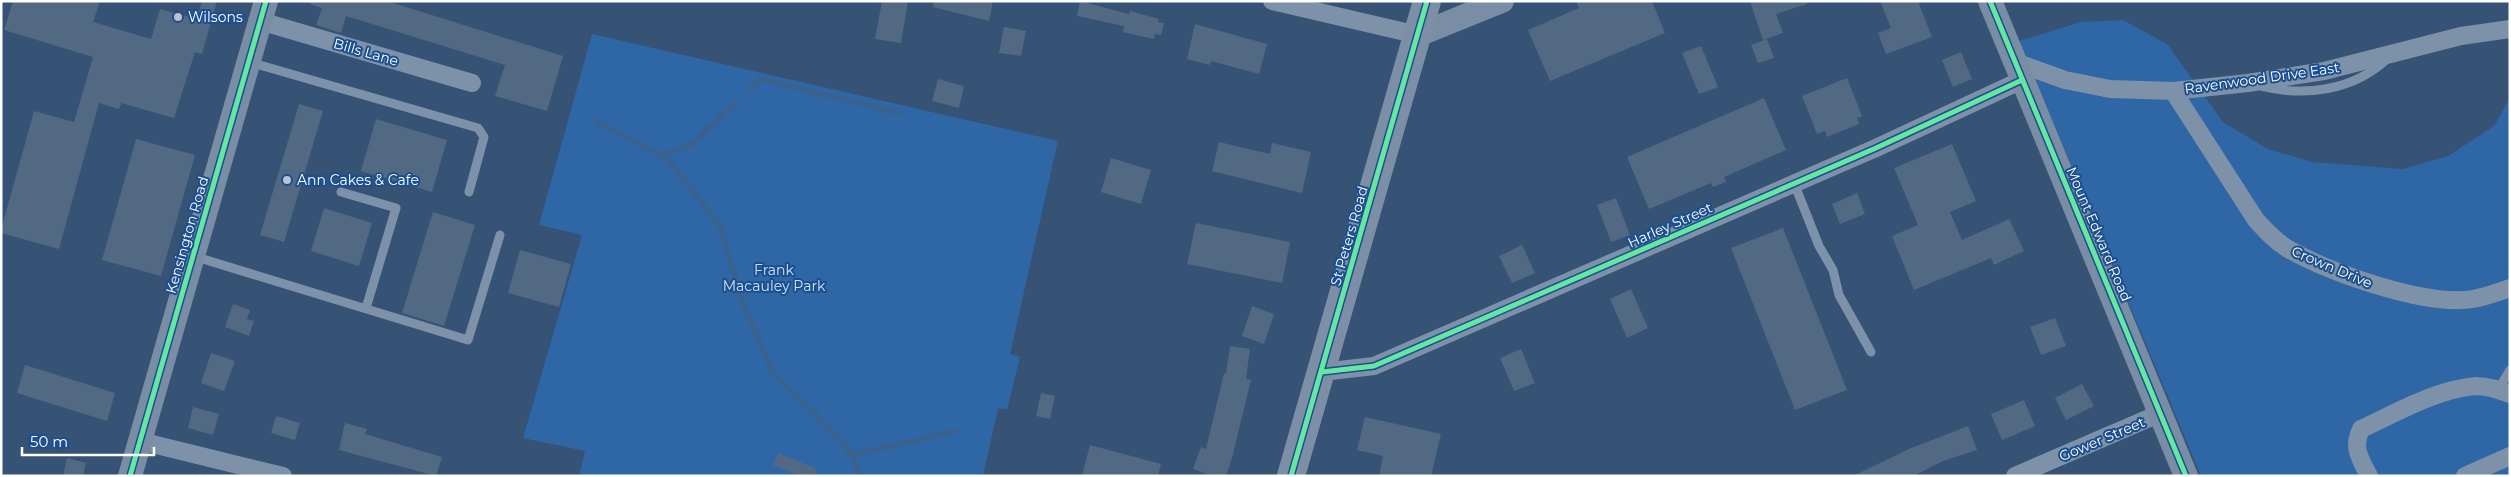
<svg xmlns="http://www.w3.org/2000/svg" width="2511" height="477" font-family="Montserrat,sans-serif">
  <rect width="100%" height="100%" fill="#365274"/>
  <path fill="#2f66a5" d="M2123,20l44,24 56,78 45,27 44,13 91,7 45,-13 46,-30 16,-28v378h-309l-182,-435 62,-19z
    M592,34l466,107 -48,213 10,3 -13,53 -9,-2 -15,68h-404l6,-25 -62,-13 59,-203 -43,-10z"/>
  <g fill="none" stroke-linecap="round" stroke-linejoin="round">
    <path stroke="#3b618d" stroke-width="5" d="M750,89l10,-10 139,34
      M597,122l71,37 53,69 19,68 33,77 43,41 36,41 104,-24
      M659,155l30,-9 47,-44
      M852,455l8,21"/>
  </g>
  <path fill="#526984" d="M13,1h87l-7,21 58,17 9,-30 37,10 5,-18h15l-15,53 -7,-2 -21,66 -53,-15 -2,6 -20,-6 -40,146 -58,-16v-3l33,-119 40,11 19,-65 -89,-27z
    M310,1h77l176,55 -16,55 -52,-15 10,-31 -159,-49 -5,17 -25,-8 6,-17 -12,-4z
    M882,1h26l-7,42 -26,-4z
    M934,1h59l-4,20 -56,-14z
    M1080,1l49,13 1,-3 29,8 -1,3 6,1 -3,12 -6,-1 -1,5 -31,-7 1,-6 -47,-10z
    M1576,1h76l13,32 -115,48 -22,-51 51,-22z
    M1750,1h57v3l-31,10 7,19 -20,7z
    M1880,1h38l14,36 -46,17 -8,-21 13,-5z
    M1195,24l72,20 -8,30 -48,-13 -1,4 -23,-6z
    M1004,27l22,4 -5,25 -22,-3z
    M1767,39l7,19 -16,5 -7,-18z
    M1701,46l17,41 -19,7 -17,-41z
    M1961,52l11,27 -19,8 -11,-27z
    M1847,78l15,38 -5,2 2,6 -32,13 -2,-6 -8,3 -15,-38z
    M938,79l26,7 -5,22 -27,-7z
    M1764,98l22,52 -62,27 2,5 -13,5 -2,-4 -62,26 -22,-52z
    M299,104l24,7 -39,131 -24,-7z
    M376,119l71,21 -15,52 -71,-21z
    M136,139l59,16 -34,121 -59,-16z
    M1219,142l51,12 2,-11 39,9 -9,41 -90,-22z
    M1952,144l24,57 -26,11 12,28 47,-21 15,32 -30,14 -3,-7 -77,32 -22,-54 26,-11 -24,-57z
    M1111,158l40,12 -10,34 -40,-12z
    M1857,193l8,21 -25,10 -8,-20z
    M1616,198l14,37 -19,7 -14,-37z
    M324,208l48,15 -13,43 -48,-15z
    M433,212l42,13 -31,101 -42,-13z
    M1196,223l94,19 -8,41 -95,-19z
    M1783,228l64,162 -52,20 -64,-162z
    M1522,245l13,28 -23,10 -13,-27z
    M520,250l51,14 -12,43 -51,-14z
    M1631,289l17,39 -21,10 -17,-39z
    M233,304l17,6 -3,9 7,2 -5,15 -24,-9z
    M1252,306l22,8 -10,30 -22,-8z
    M2055,318l11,28 -25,9 -11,-28z
    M1230,346l20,3 -4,30 5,1 -19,78 -6,18h-14l-19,-7 8,-22 5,2 18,-76 2,1z
    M1521,349l14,34 -21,8 -14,-33z
    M211,353l24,8 -11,30 -23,-8z
    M25,365l90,28 -8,28 -90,-28z
    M2082,384l12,22 -28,14 -11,-22z
    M1041,393l14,3 -5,23 -14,-3z
    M2024,400l11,26 -33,14 -11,-26z
    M193,407l26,7 -6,21 -25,-7z
    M276,416l24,7 -5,17 -24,-7z
    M1365,417l76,17 -10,42h-52l4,-20 -26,-6z
    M345,423l22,6 -2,5 77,23 -6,19 -97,-26z
    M1968,426l9,24 -34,11 -30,15h-60l56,-27z
    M1090,445l71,19 -3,12h-76z
    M778,453l39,16 -3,7h-14l-27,-11z
    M67,458l19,5 -3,13h-20z"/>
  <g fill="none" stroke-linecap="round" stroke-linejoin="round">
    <path stroke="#7d92a8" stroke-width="9" d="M249,62l229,66 6,9 -15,55
      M2260,86c44,11 94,5 128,-28
      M1794,183l25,63 14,24 6,25 32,57
      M341,192l55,16 -30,100
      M193,256l275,84 32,-105
      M2498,390l12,-20"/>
    <path stroke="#7d92a8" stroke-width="18" d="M1272,1l146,34
      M260,21l212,62
      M2015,62l50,18 45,9 63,2 75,-8 76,-12 137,-35 49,-7
      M2173,91l83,129c10,11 21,23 34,30 41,23 137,57 183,49 12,-2 25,-7 37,-11
      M1322,372l52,-6 502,-218 146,-68
      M140,441l143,35
      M2015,476l146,-63
      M2369,476c-9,-18 -17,-28 -8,-47 35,-16 76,-40 115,-43 12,0 23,4 34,8
      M2465,476l45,-20"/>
    <path stroke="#798da4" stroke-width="24" d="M1990,1l196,475
      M1418,35l84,-34
      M130,476l136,-475"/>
    <path stroke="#7d8ea7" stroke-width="28" d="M1291,476l136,-475"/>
    <defs>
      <path id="cycleway" d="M1990,1l196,475
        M1322,372l52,-6 502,-218 146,-68
        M130,476l136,-475
        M1291,476l136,-475"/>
    </defs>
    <use href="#cycleway" stroke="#1b4f8f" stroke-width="8"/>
    <use href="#cycleway" stroke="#66e7a1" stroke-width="5"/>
  </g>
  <g fill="#b9c2ce" stroke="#1b4f8f" stroke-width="2">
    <circle cx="178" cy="17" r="5"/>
    <circle cx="287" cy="180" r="5"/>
  </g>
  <g text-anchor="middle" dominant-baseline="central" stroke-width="4" stroke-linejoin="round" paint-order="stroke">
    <g font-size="14" fill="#fff" stroke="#1b4f8f" text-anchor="start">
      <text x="188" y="17">Wilsons</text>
      <text x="297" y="180">Ann Cakes &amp; Cafe</text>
    </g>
    <g font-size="14" fill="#fff" stroke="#1b4f8f">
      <text transform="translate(366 52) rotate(16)">Bills Lane</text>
      <text transform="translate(2262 78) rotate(-8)">Ravenwood Drive East</text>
      <text transform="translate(1670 225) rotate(-24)">Harley Street</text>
      <text transform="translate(2099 234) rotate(67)">Mount Edward Road</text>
      <text transform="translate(187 235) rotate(-74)">Kensington Road</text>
      <text transform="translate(1349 236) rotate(-74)">St Peters Road</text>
      <text transform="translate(2332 267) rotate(23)">Crown Drive</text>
      <text transform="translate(2102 439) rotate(-23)">Gower Street</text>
    </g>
    <g font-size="14" fill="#cfe3fa" stroke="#1b4f8f">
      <text x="774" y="270">Frank<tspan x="774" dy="16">Macauley Park</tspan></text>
    </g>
  </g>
  <rect width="2511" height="477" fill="none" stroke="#ffffff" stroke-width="5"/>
  <path d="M22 447v8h132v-8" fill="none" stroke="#ffffff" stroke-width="2.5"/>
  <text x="30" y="447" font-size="15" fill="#ffffff" stroke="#1b4f8f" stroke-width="4" paint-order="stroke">50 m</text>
</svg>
